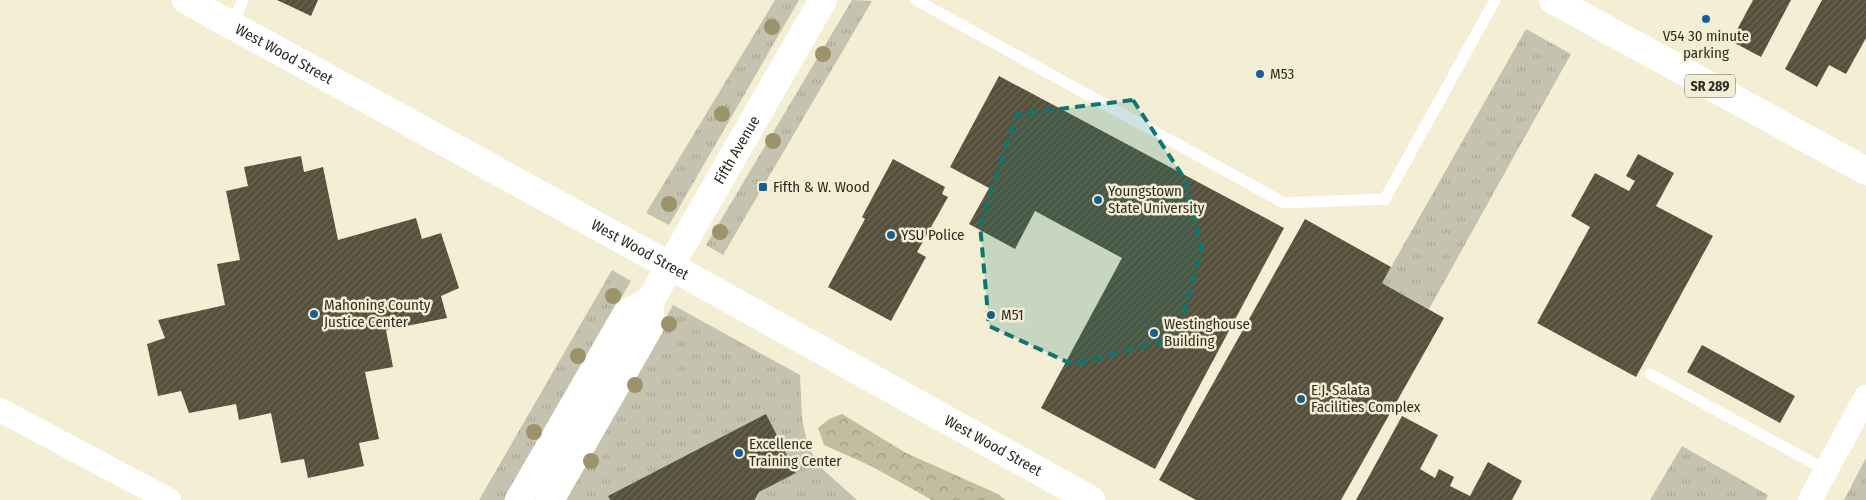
<svg xmlns="http://www.w3.org/2000/svg" width="1866" height="500" font-family="'Fira Sans Condensed',sans-serif">
  <defs>
    <pattern id="grass-tufts" width="24" height="20" patternUnits="userSpaceOnUse" patternTransform="scale(1.25)"><rect width="24" height="20" fill="#c6c2b0"/><path d="M3 7l-1-3M5 7V3M7 7l1-3M15 17l-1-3M17 17v-4M19 17l1-3" fill="none" stroke="#aaa797"/></pattern>
    <pattern id="forest-crowns" width="20" height="18" patternUnits="userSpaceOnUse" patternTransform="scale(1.25)"><rect width="20" height="18" fill="#c3bc9e"/><path d="M2 6a3 3 0 1 1 6 0M12 15a3 3 0 1 1 6 0" fill="none" stroke="#9f9980"/></pattern>
    <pattern id="building-hatch" width="6" height="6" patternUnits="userSpaceOnUse" patternTransform="scale(1.25)"><rect width="6" height="6" fill="#55503b"/><path d="M-1 1l2-2M0 6l6-6M5 7l2-2" fill="none" stroke="#6b6655"/></pattern>
  </defs>
  <rect width="100%" height="100%" fill="#f4eed5"/>
  <path fill="url(#grass-tufts)" d="M775,0h24l-130,225 -23,-12z
    M852,0l20,1 -149,254 -17,-10z
    M1526,29l45,25 -142,255 -47,-26z
    M612,270l19,11 -127,219h-25z
    M673,305l127,70 2,43 5,24 10,22 40,36h-101l3,-8 37,-19 -30,-58 -158,81 2,4h-48z
    M1682,446l86,49 -2,5h-116z
    M1866,458v42h-22z"/>
  <path fill="url(#forest-crowns)" d="M842,414l64,39 92,41 7,6h-73l-61,-34 -47,-21 -6,-17 11,-9z"/>
  <path fill="url(#building-hatch)" d="M277,0h41l-7,16z
    M1753,0h38l-30,57 -30,-16z
    M1822,0h44v38l-20,36 -17,-9 -12,22 -32,-18z
    M999,76l285,152 -129,241 -114,-61 81,-150 -87,-47 -20,38 -46,-25 20,-36 -39,-21z
    M1638,154l36,19 -18,33 57,30 -77,141 -99,-54 53,-96 -19,-11 24,-43 34,18 6,-10 -9,-5z
    M301,156l3,16 19,-5 15,73 78,-22 6,21 19,-6 18,55 -18,8 6,22 -61,12 7,37 -28,5 14,67 -20,4 5,23 -56,12 -4,-19 -23,4 -10,-50 -32,7 -3,-16 -47,9 -8,-22 -23,5 -11,-52 18,-6 -7,-18 67,-15 -8,-41 23,-4 -14,-69 22,-5 -4,-19z
    M893,159l52,28 -3,7 6,3 -31,55 9,5 -35,64 -63,-34 37,-68 -3,-2z
    M1305,219l86,48 -9,16 62,35 -103,182h-145l-37,-20z
    M1702,345l93,51 -15,27 -93,-51z
    M766,414l30,59 -37,19 -4,8h-145l-2,-4z
    M1402,416l36,19 -18,34 15,9 4,-9 15,8 -4,9 20,10 18,-34 34,19 -10,19h-156z"/>
  <g fill="none" stroke-linecap="round" stroke-linejoin="round">
    <path stroke="#fff" stroke-width="11" d="M916,0l368,203 101,-4 110,-199
      M232,25l11,-25
      M1650,374l176,96"/>
    <path stroke="#fff" stroke-width="24" d="M0,410l169,90
      M1810,500l56,-103"/>
    <path stroke="#fff" stroke-width="28" id="s1" d="M186,0l484,266 421,234"/>
    <g stroke="#fff" stroke-width="28">
      <path d="M1553,0l313,171"/>
      <path d="M519,500l108,-187 23,-12"/>
      <path id="s2" d="M550,500l100,-174v-25l173,-301"/>
    </g>
  </g>
  <g fill="#9d936b">
    <circle cx="772" cy="27" r="8"/>
    <circle cx="823" cy="54" r="8"/>
    <circle cx="722" cy="114" r="8"/>
    <circle cx="773" cy="141" r="8"/>
    <circle cx="669" cy="204" r="8"/>
    <circle cx="720" cy="232" r="8"/>
    <circle cx="613" cy="296" r="8"/>
    <circle cx="669" cy="324" r="8"/>
    <circle cx="578" cy="356" r="8"/>
    <circle cx="635" cy="385" r="8"/>
    <circle cx="534" cy="432" r="8"/>
    <circle cx="591" cy="461" r="8"/>
  </g>
  <path fill="#0f766e" fill-opacity="0.2" stroke="#0f766e" stroke-width="4" stroke-dasharray="10 6" stroke-linejoin="round" d="M1133,100l53,81 16,69 -25,88 -103,27 -85,-39 -9,-102 37,-110z"/>
  <g fill="#185e93" stroke="#f4eed5" stroke-width="2">
    <circle cx="1706" cy="19" r="5"/>
    <circle cx="1260" cy="74" r="5"/>
    <rect x="758" y="182" width="10" height="10" rx="2.5"/>
    <circle cx="1098" cy="200" r="5"/>
    <circle cx="891" cy="235" r="5"/>
    <circle cx="314" cy="314" r="5"/>
    <circle cx="991" cy="315" r="5"/>
    <circle cx="1154" cy="333" r="5"/>
    <circle cx="1301" cy="399" r="5"/>
    <circle cx="739" cy="453" r="5"/>
  </g>
  <g text-anchor="middle" dominant-baseline="central" stroke-width="5" stroke-linejoin="round" paint-order="stroke">
    <rect fill="#f4eed5" stroke="#6a6758" stroke-width="1" x="1685" y="74.5" width="50" height="23" rx="4"/>
    <g font-size="14" font-weight="bold" fill="#2f2d23">
      <text x="1710" y="86">SR 289</text>
    </g>
    <g font-size="15" fill="#2f2d23" stroke="#f4eed5" text-anchor="start">
      <text x="1706" y="36" text-anchor="middle">V54 30 minute<tspan x="1706" dy="17">parking</tspan></text>
      <text x="1270" y="74">M53</text>
      <text x="773" y="187">Fifth &amp; W. Wood</text>
      <text x="1108" y="191">Youngstown<tspan x="1108" dy="17">State University</tspan></text>
      <text x="901" y="235">YSU Police</text>
      <text x="324" y="305">Mahoning County<tspan x="324" dy="17">Justice Center</tspan></text>
      <text x="1001" y="315">M51</text>
      <text x="1164" y="324">Westinghouse<tspan x="1164" dy="17">Building</tspan></text>
      <text x="1311" y="390">E.J. Salata<tspan x="1311" dy="17">Facilities Complex</tspan></text>
      <text x="749" y="444">Excellence<tspan x="749" dy="17">Training Center</tspan></text>
    </g>
    <g font-size="15" fill="#2f2d23" stroke="#f4eed5">
      <text stroke="none"><textPath href="#s1" startOffset="112">West Wood Street</textPath></text>
      <text stroke="none"><textPath href="#s2" startOffset="400">Fifth Avenue</textPath></text>
      <text stroke="none"><textPath href="#s1" startOffset="518">West Wood Street</textPath></text>
      <text stroke="none"><textPath href="#s1" startOffset="922">West Wood Street</textPath></text>
    </g>
  </g>
</svg>
